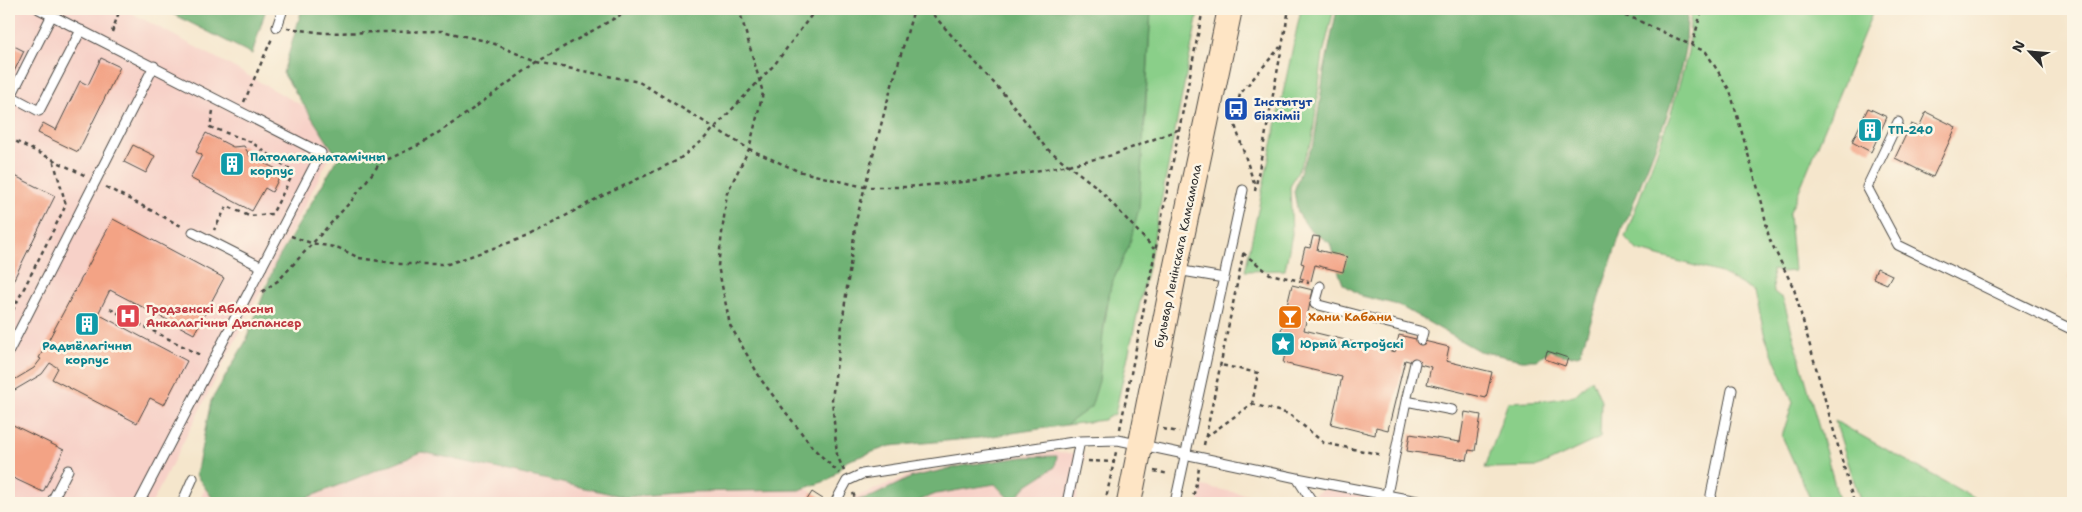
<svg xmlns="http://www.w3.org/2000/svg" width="2082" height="512" font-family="'Shantell Sans',sans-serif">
  <rect width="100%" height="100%" fill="#fcf5e5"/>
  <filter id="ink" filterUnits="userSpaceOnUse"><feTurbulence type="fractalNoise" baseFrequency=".02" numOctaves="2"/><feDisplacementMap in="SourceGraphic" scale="10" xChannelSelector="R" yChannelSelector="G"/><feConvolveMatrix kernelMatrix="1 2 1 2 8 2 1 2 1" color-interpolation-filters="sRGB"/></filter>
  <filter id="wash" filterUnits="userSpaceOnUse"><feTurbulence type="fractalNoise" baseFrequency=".0096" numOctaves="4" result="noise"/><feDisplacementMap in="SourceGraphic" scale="20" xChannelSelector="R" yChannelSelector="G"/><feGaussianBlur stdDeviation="1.12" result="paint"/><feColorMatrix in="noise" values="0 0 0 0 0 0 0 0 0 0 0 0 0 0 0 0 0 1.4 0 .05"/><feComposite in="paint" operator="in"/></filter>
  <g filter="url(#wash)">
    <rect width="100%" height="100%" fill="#f5e6cc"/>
    <path fill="#f7d1c8" d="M9,9h115l100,53 120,67 -192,374h-143z
      M301,291l491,189 39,23h-633z
      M1055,452l30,2 -9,49h-226l6,-6 56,-23 112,-20z
      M1202,486l72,14 4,3h-79z
      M1326,488l63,13v2h-86l1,-3z"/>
    <path fill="#8acf89" stroke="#5a7d5a" d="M1151,9h48l-49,249 -35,156 -12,6 -37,5 25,-19 20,-121 18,-39 16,-125z
      M1301,9h33l-11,45 -11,87 -22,46 2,47 -7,36 -40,1z
      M1691,9h183l-85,206 5,56 -12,1 -10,-2 2,22 9,7 57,204h-28l-30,-67 11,-34 -28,-65 -10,-45 -34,-19 -84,-23 -12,-13 46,-124 17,-60z
      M1592,379l9,22 -1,37 -62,29 -53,1 23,-66 42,-2 24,-4z
      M1835,421l148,82h-122z"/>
    <path fill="#6fb275" stroke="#4d6e50" d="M163,9h103l-14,45z
      M302,9h849l-12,199 -10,38 -18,39 -7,37 -5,59 -8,26 -25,18 -87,13 -89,8 -43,15 -18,19 -30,10 -110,2 -64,5 -203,-45 -128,51h-78l-20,-28 15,-74 35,-60 29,-77 63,-106 -55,-85z
      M1337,9h351c-2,15 -1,31 -4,46 -11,55 -36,107 -55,160l-6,11 -43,128c-10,4 -21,1 -30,-4l-14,10h-14l-43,-9 -81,-46 -36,-9 -19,-12 -7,-19 -6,-22 -21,-14 -11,-16 -4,-21 8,-26 12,-23 10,-71z
      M1057,456l-2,11 -28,18 -15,17 -17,-18 -59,10 -23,9h-66l26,-7 39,-19 54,-12 57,-8z"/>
    <g id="blocks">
      <path fill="#f3a385" d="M14,46l10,5 -15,31v-25z
        M101,58l19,9 -42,85 -40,-19 5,-10 13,7 24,-49 8,4z
        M1868,108l19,9 -16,35 -19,-10z
        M1926,112l30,15 -23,50 -38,-19 16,-34 8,3z
        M206,133l27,14 11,-1 6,10 32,16 -10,20 -7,-4 -13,23 -62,-33 12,-23 -6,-3z
        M133,145l22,11 -9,17 -22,-11z
        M9,173l46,23 -46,93z
        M113,219l111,59 -30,56 -84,-44 -12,24 89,47 -23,44 -14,-7 -13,25 -85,-44 6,-11 -8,-5 -8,11 -29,17 -4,7v-15l25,-15 7,-9 -2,-1z
        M1313,236l7,1 -3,13 30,7 -4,15 -28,-7 -4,16 -11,-3 4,-14 -3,-1 4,-16 5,1z
        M1877,268l15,7 -5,9 -14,-6z
        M2073,268v11l-4,-2z
        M1292,285l21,5 -9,40 91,22 4,-17 50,12 -3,14 46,11 -6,26 -59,-14 4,-17 -26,-7 -17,70 -12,-3 -1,8 -44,-11 11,-47 -59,-14 4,-18 -9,-2z
        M1547,351l21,7 -3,8 -20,-7z
        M1465,412l16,3 -6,36 -6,-1 -2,10 -60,-9 3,-17 50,8z
        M9,423l55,27 -21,42 -34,-16z
        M812,492l14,9 -1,2h-20z"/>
    </g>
  </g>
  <g filter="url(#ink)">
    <use href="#blocks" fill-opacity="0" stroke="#494743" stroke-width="1"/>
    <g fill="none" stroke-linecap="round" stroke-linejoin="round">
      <defs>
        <path id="lane" d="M39,9l282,144 -182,350
          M52,15l-41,81 28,15 42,-81
          M277,27l6,-18
          M1898,122l-31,65 31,58 175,85
          M193,232l69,35
          M1177,270l47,8
          M1320,286l-5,18 108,28 -2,8
          M9,351l145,-285
          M1406,401l9,-38
          M1297,478l16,25
          M1387,494l19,-93 46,9
          M51,503l17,-33
          M182,503l11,-25
          M835,503l12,-22 15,-7 218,-33 38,-1 179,38 131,25
          M1067,503l13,-62
          M1175,503l68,-313
          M1713,503l-2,-8 21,-105"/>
        <path id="secondary" d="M1129,503l46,-233 55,-261"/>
      </defs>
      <use href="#lane" stroke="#494743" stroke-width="11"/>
      <use href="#secondary" stroke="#494743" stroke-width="26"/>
      <path stroke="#494743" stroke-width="2.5" stroke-dasharray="4 4" stroke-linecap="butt" d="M739,9l24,84 -14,56 -22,44 -9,73 12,59 32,56 51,67 26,25
        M928,9l81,91 37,48 52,40 56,61
        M1602,9l33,10 71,33 24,39 32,112 7,35 25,51 60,214
        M9,21l5,-12
        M287,28l37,5 118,-2 48,11 47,20 102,20 110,67 49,22 66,16h42l79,-7 83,-15 45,-10 67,-26
        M112,32l8,-23
        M1692,46l10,-37
        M244,102l29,-66
        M213,111l-3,16 41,15 43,30 -22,42 -23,2 -22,-10 -13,24
        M9,138l77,38
        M1254,183l-20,-61 6,-28 40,-47
        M106,187l77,40
        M1255,191l34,-182
        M291,236l20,7 28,5 20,10 41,6h48l83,-29 65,-36 82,-39 24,-19 73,-77 41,-55
        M1243,253l27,21 39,9
        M262,292l17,-12 74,-81 27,-36 41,-19 38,-25 78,-57 94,-53
        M110,309l92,47
        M9,318l57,-113 -13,-46
        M1252,404l37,10 35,29 59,12
        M1120,429l83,-420
        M1163,429l16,3
        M1206,437l46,-33 6,-31 -37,-8
        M1204,445l40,-195
        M1088,461l26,1
        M844,471l-7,-16 -5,-56 24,-178 30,-115 28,-97
        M1154,471l15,3
        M853,493l4,10
        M1105,503l11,-51
        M1192,503l7,-35"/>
      <use href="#lane" stroke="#fff" stroke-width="9"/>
      <use href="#secondary" stroke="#fee5c5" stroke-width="24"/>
    </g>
  </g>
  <defs>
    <symbol id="bus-square" viewBox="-11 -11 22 22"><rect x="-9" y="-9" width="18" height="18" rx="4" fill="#1a4fb4" stroke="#fcf5e5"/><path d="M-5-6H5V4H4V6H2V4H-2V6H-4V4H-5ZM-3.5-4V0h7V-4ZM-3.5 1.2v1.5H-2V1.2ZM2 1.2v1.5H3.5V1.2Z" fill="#fff"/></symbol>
    <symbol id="building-square" viewBox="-11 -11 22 22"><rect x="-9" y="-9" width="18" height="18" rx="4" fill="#0f9aa8" stroke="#fcf5e5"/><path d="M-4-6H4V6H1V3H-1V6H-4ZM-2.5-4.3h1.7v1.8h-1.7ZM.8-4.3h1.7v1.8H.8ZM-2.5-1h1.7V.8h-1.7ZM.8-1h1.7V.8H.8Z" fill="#fff"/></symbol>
    <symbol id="hospital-square" viewBox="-11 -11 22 22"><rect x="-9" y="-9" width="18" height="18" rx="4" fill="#e0444e" stroke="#fcf5e5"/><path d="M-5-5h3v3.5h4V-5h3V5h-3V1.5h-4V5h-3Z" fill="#fff"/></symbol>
    <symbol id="bar-square" viewBox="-11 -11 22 22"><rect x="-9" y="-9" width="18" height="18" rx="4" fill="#e8710a" stroke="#fcf5e5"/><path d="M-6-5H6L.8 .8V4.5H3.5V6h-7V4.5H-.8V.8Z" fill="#fff"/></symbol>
    <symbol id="sight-square" viewBox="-11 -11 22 22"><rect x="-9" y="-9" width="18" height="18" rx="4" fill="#0f9aa8" stroke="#fcf5e5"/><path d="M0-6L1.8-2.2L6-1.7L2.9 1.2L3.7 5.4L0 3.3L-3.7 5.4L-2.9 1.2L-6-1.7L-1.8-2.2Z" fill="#fff"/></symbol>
  </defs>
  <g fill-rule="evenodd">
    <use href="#bus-square" x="1222" y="95" width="28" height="28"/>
    <use href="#building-square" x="1856" y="116" width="28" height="28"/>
    <use href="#building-square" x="218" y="150" width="28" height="28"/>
    <use href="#hospital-square" x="114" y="302" width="28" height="28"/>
    <use href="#bar-square" x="1276" y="303" width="28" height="28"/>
    <use href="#building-square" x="73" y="310" width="28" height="28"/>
    <use href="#sight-square" x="1269" y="330" width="28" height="28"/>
  </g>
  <g text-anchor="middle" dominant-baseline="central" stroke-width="5" stroke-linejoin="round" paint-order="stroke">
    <g font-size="12" font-weight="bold" fill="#164399" stroke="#fcf5e5" text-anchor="start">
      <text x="1254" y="102">Інстытут<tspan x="1254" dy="14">біяхіміі</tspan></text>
    </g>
    <g font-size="12" font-weight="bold" fill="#0d838f" stroke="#fcf5e5" text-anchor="start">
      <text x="1888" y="130">ТП-240</text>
      <text x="250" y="157">Патолагаанатамічны<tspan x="250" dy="14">корпус</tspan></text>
      <text x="1300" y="344">Юрый Астроўскі</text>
      <text x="87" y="346" text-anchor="middle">Радыёлагічны<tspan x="87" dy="14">корпус</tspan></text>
    </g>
    <g font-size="12" fill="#2b2b2b" stroke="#fcf5e5">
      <text transform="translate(1178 256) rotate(-78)">бульвар Ленінскага Камсамола</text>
    </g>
    <g font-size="12" font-weight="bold" fill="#be3a42" stroke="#fcf5e5" text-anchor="start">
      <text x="146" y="309">Гродзенскі Абласны<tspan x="146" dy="14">Анкалагічны Дыспансер</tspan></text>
    </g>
    <g font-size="12" font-weight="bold" fill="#c56008" stroke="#fcf5e5" text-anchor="start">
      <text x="1308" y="317">Хани Кабани</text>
    </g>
  </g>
  <rect width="2082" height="512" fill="none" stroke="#fcf5e5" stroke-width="30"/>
  <g transform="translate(2030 52) rotate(296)" stroke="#fcf5e5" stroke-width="4" paint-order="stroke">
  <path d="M0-4L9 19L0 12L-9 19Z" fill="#2b2b2b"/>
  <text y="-8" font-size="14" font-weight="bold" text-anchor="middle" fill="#2b2b2b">N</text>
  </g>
</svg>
